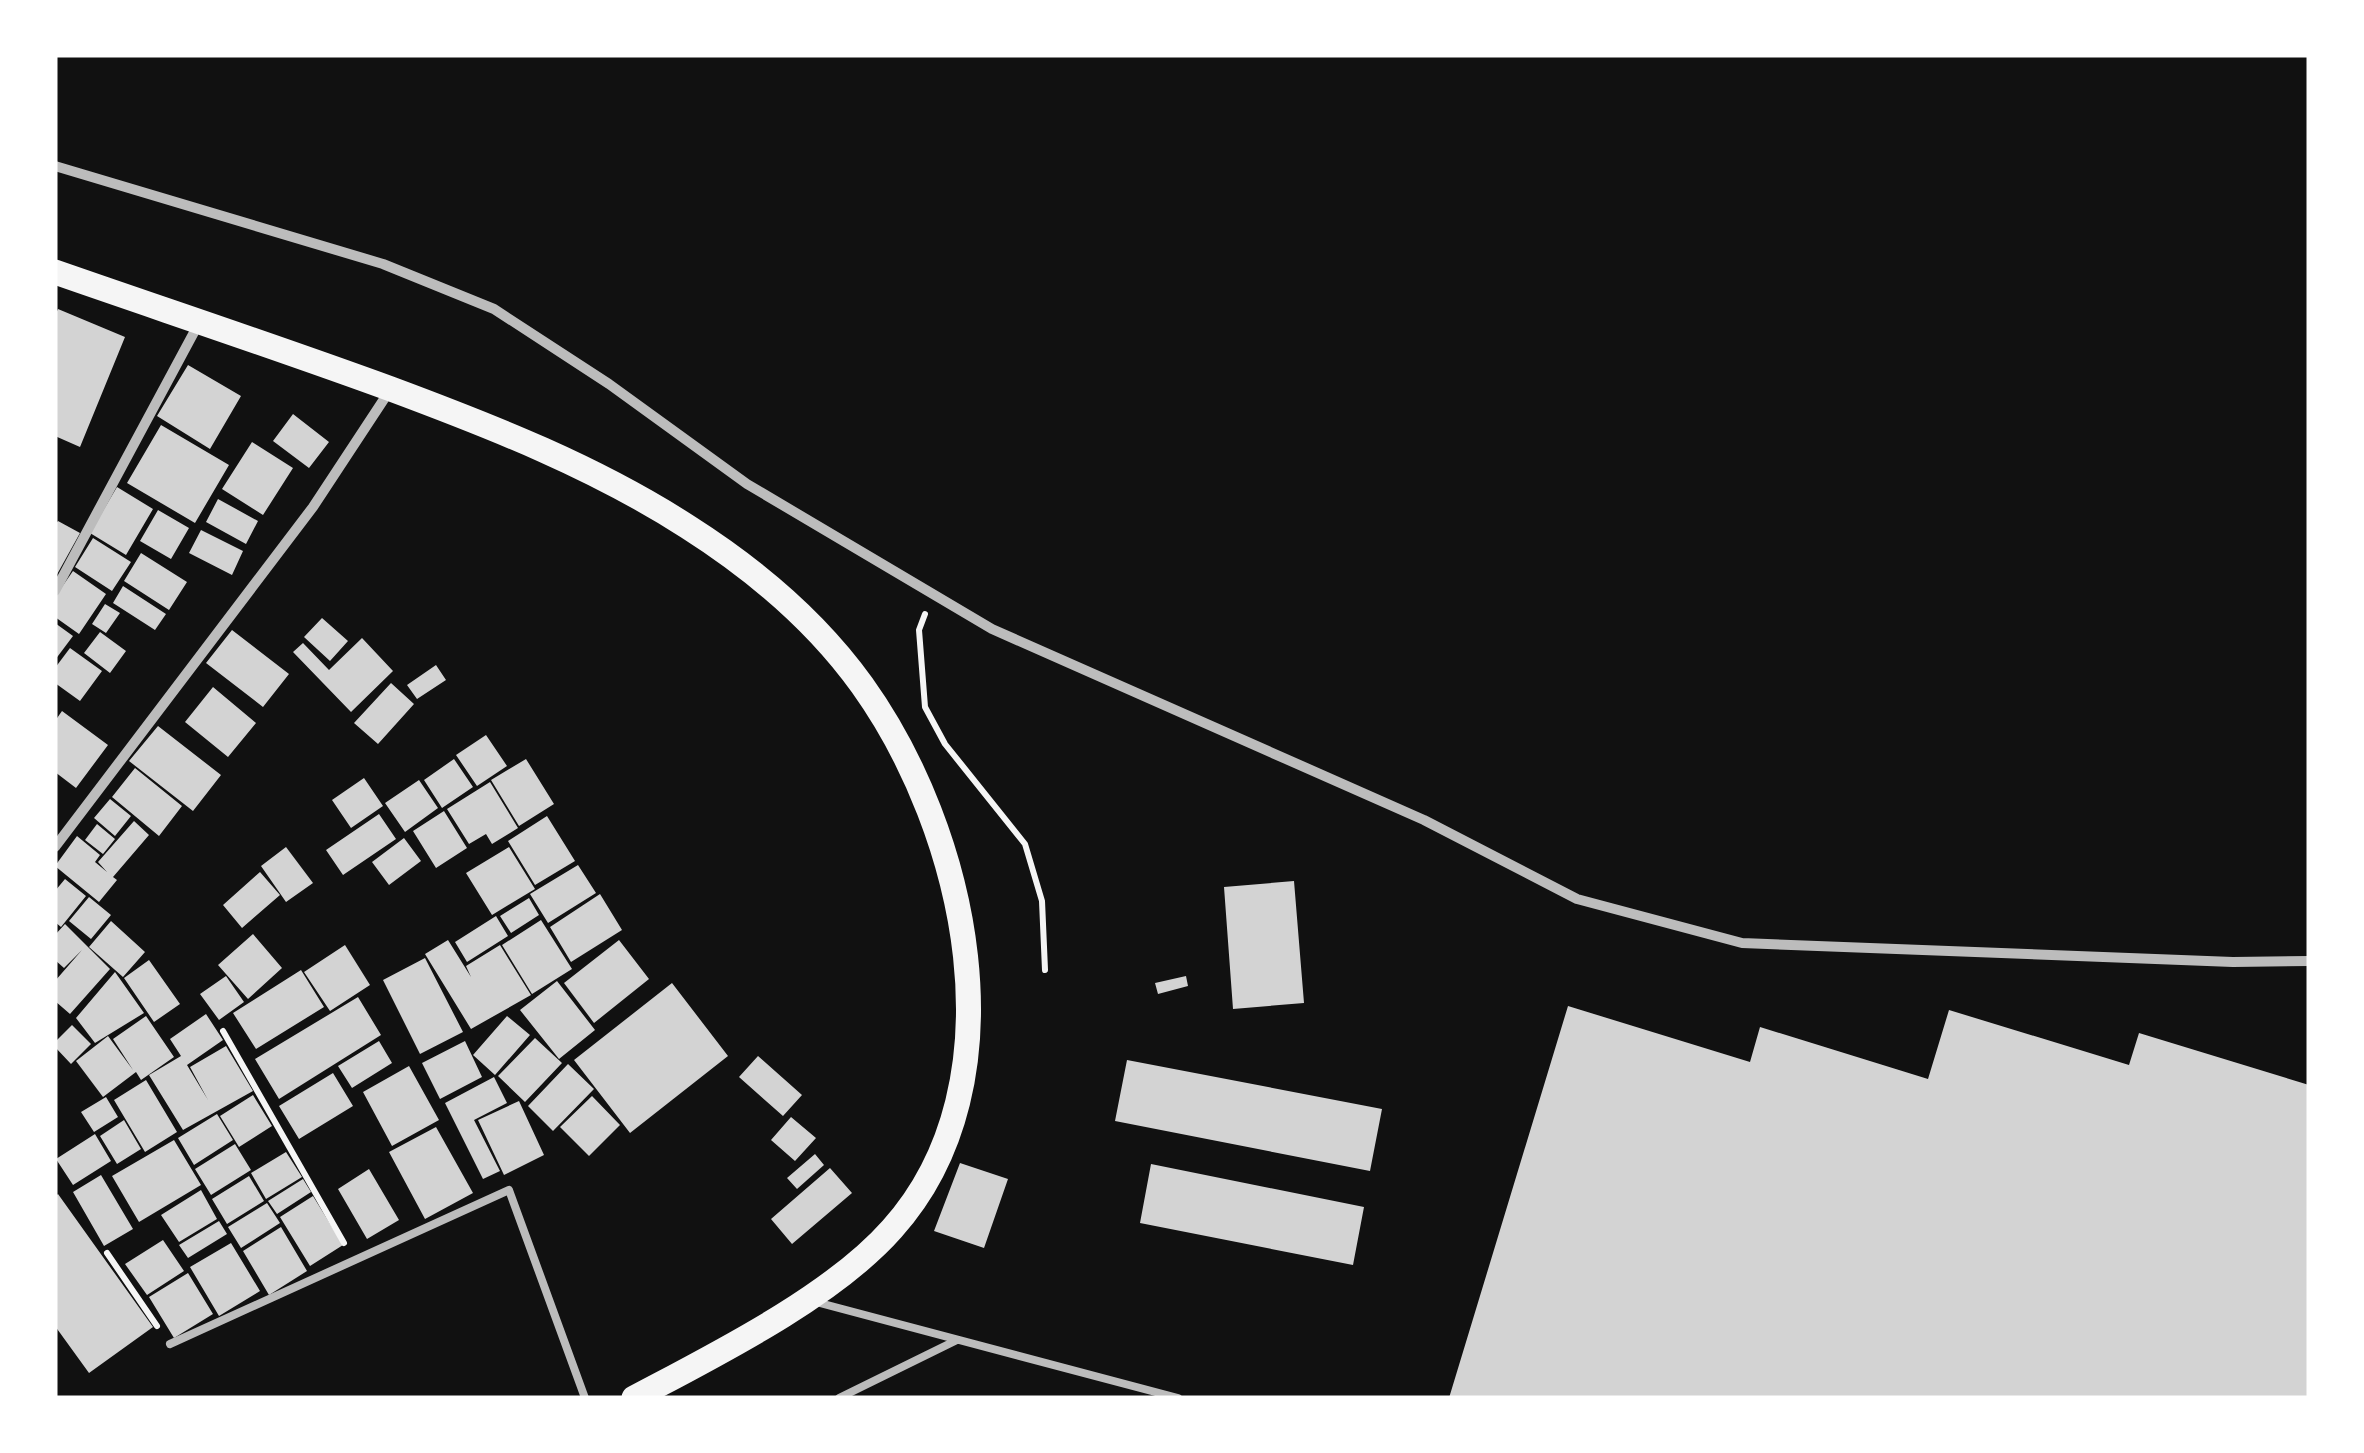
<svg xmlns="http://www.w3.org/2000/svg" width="2364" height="1453" font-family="Commissioner,sans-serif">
  <rect width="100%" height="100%" fill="#111"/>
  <path fill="#d3d3d3" d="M58,309l67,28 -45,110 -25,-11v-120z
    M188,365l53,31 -31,53 -53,-33z
    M293,414l36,28 -20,26 -36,-27z
    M161,425l68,40 -34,58 -68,-40z
    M252,442l41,26 -30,47 -41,-26z
    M117,487l36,22 -27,46 -36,-22z
    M218,499l40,22 -12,23 -40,-22z
    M158,510l31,18 -18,31 -31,-18z
    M58,521l22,12 -25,45v-53z
    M201,530l42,21 -11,24 -43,-22z
    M93,538l38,24 -19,29 -37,-24z
    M141,553l46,29 -18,28 -45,-29z
    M73,571l33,23 -27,40 -24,-17v-20z
    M123,586l43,28 -11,16 -42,-27z
    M105,604l15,9 -14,20 -14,-9z
    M322,618l26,23 -18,20 -26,-24z
    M55,623l18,13 -18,24z
    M232,630l57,44 -26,33 -57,-44z
    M100,632l26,19 -16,22 -26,-20z
    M362,638l31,33 -42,41 -58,-60 10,-9 26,27z
    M70,648l32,23 -22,30 -25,-18v-15z
    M436,665l10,15 -29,19 -10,-14z
    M391,683l23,21 -36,40 -24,-21z
    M213,687l43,36 -28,34 -43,-35z
    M62,711l46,34 -32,43 -21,-16v-51z
    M158,726l63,49 -28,36 -64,-50z
    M486,735l21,31 -30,20 -21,-31z
    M454,759l19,28 -31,21 -18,-28z
    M526,759l28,45 -35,22 -28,-46z
    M135,768l47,38 -23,30 -47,-39z
    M364,778l19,28 -32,22 -19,-28z
    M419,780l19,28 -33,24 -20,-29z
    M490,782l28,46 -26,16 -6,-10 -17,10 -22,-35z
    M110,799l21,17 -16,20 -21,-18z
    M444,811l23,37 -31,20 -23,-37z
    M379,814l17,25 -53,36 -17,-25z
    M547,816l28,45 -40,24 -27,-44z
    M134,821l15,14 -36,42 4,3 -18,22 -44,-36 22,-30 23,19 -5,7 12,10 -9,-10z
    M97,824l18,15 -12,15 -18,-14z
    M404,838l17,23 -32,24 -17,-23z
    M286,847l27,36 -27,19 -25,-36z
    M509,847l26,42 -43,26 -26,-42z
    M578,865l18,28 -48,30 -18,-29z
    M260,872l20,23 -38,33 -19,-23z
    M65,879l21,17 -25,31 -6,-5v-31z
    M1294,881l10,122 -71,6 -9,-122z
    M600,894l22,36 -51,32 -21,-35z
    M89,897l22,18 -20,24 -22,-18z
    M529,898l10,17 -28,18 -11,-17z
    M496,916l12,20 -41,26 -12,-20z
    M541,920l31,49 -40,25 -30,-49z
    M111,921l34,31 -22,25 -34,-30z
    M65,924l45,45 -40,45 -15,-13v-20l27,-31 -18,18 -9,-8v-25z
    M253,934l29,34 -34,31 -30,-34z
    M448,940l23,37 -5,-11 34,-21 31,50 -60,34 -46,-75z
    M619,940l30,39 -55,44 -30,-40z
    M345,945l25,40 -40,26 -26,-39z
    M425,958l38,74 -43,22 -37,-74z
    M149,960l31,44 -26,18 -30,-44z
    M301,970l23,37 -68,42 -23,-36z
    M115,972l29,41 -49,30 -19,-25z
    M226,976l18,26 -25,18 -19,-26z
    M1186,976l2,10 -30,8 -3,-11z
    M557,981l38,49 -36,29 -39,-49z
    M672,983l56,73 -98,77 -56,-73z
    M358,997l23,38 -102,64 -24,-40z
    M1568,1006l182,56 10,-35 168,52 21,-69 180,55 10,-32 170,52v313h-860z
    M206,1014l17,26 -36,25 21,35 -18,-33 36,-21 27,45 -70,39 -34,-55 32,-19 -11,-17z
    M146,1016l28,41 -33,23 -5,-8 -33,25 -27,-36 32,-25 25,34 -20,-31z
    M507,1016l23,19 -35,40 -22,-20z
    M72,1025l19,19 -20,20 -16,-17v-5z
    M535,1038l27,25 -37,39 -27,-26z
    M379,1041l13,22 -40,25 -14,-22z
    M465,1041l17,36 -42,22 -18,-36z
    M758,1056l44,39 -19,21 -44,-39z
    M1127,1060l255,49 -12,62 -255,-50z
    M568,1064l26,25 -41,42 -25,-25z
    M409,1066l30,54 -47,26 -29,-54z
    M333,1073l20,33 -54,33 -20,-33z
    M494,1077l13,26 -33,17 26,51 -17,8 -38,-76z
    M146,1080l31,52 -32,20 -31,-52z
    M253,1095l19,31 -33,21 -19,-31z
    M592,1096l28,29 -31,31 -29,-29z
    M106,1097l12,20 -24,15 -13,-20z
    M519,1101l25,54 -40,20 -26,-55z
    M217,1114l16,26 -39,25 -16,-27z
    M791,1117l25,21 -21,23 -24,-21z
    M124,1120l17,29 -24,15 -17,-28z
    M436,1127l37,66 -48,26 -36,-67z
    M95,1134l16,27 -38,24 -17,-26z
    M174,1140l27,45 -62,37 -27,-46z
    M235,1144l16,26 -40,25 -16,-26z
    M286,1152l16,25 -36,22 -15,-26z
    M815,1154l9,11 -27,24 -10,-11z
    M960,1163l48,16 -24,69 -50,-17z
    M1151,1164l213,43 -11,58 -213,-42z
    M830,1168l22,25 -60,51 -21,-25z
    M369,1169l30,51 -32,19 -29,-50z
    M101,1175l32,54 -29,17 -31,-54z
    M249,1176l15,25 -37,23 -15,-25z
    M303,1179l8,13 -34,22 -9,-13z
    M201,1190l16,29 -38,23 -18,-27z
    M58,1194l95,133 -64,46 -34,-47v-129z
    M313,1196l30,49 -33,21 -30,-49z
    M267,1203l13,20 -39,25 -13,-21z
    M219,1221l8,13 -39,24 -9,-13z
    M281,1227l26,44 -38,24 -26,-44z
    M163,1240l21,31 -37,24 -22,-31z
    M231,1243l29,48 -41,25 -29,-49z
    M188,1273l25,41 -39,24 -25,-41z"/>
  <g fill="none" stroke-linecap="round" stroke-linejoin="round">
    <path stroke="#f5f5f5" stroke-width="6" d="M925,614l-6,16 6,77 20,37 80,100 17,57 3,69
      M223,1031l121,212
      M107,1253l50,73"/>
    <path stroke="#bcbcbc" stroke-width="8" d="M816,1302l362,96
      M170,1344l339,-154 76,208
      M839,1398l118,-58"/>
    <path stroke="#bcbcbc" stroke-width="10" d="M55,166l328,98 111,45 115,75 138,100 245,145 432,191 153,79 165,44 491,19 76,-1
      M55,591l144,-268
      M55,847l258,-340 77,-117"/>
    <path stroke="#f5f5f5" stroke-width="25" d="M55,272c112,39 224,76 336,117 102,38 204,78 297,138 66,42 128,94 174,158 104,145 162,397 30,544 -60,68 -177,126 -258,169"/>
  </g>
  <rect width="2364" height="1453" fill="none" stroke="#ffffff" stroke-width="115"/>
</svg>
